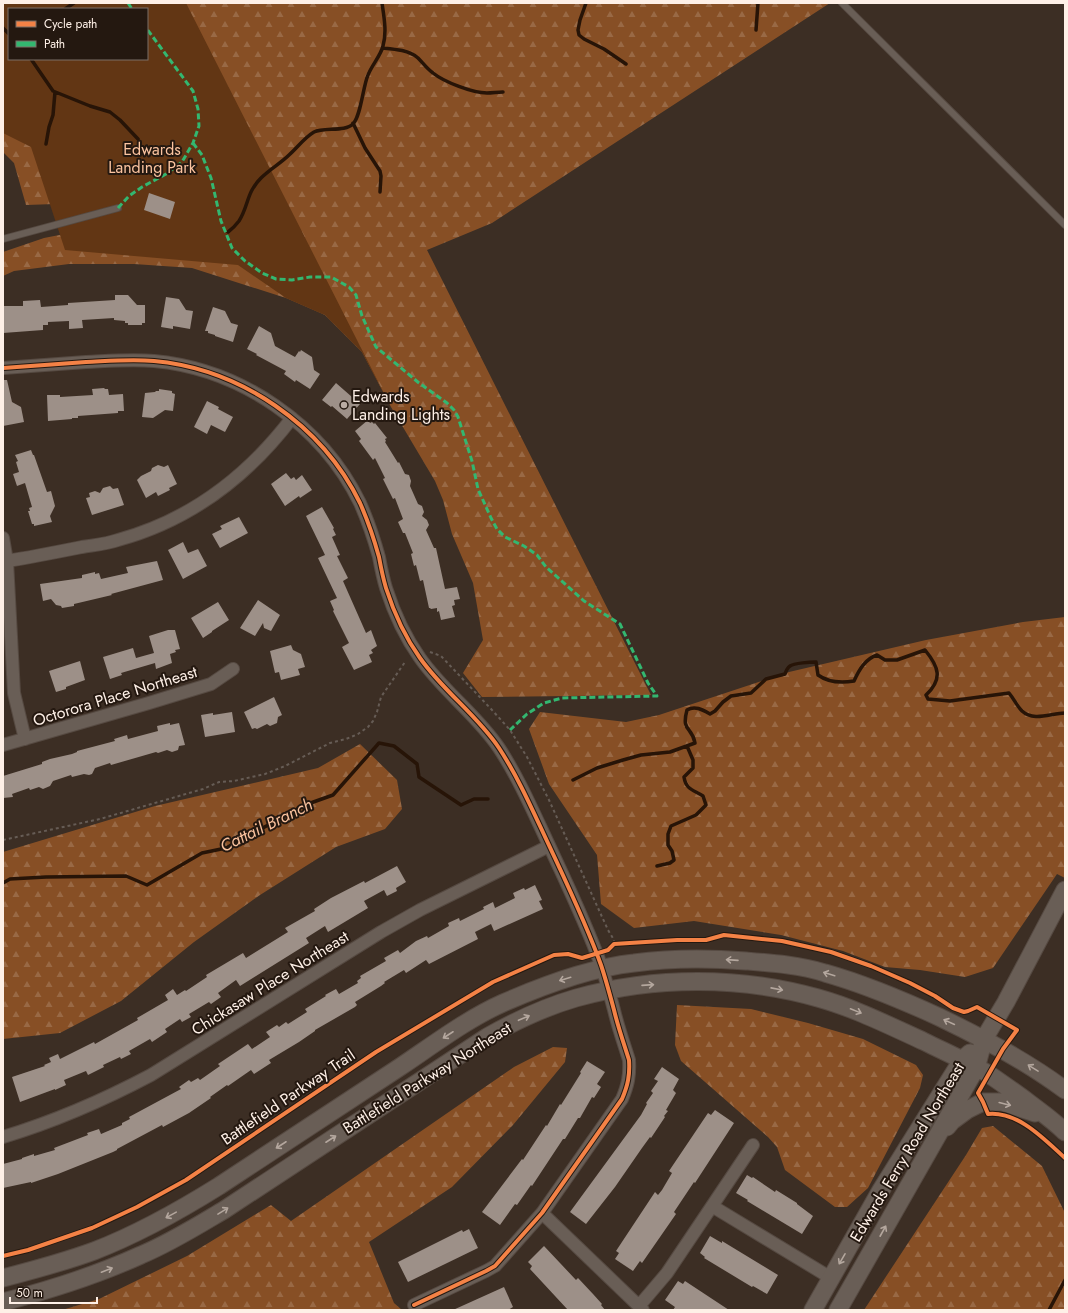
<svg xmlns="http://www.w3.org/2000/svg" width="1068" height="1313" font-family="Jost,sans-serif">
  <defs>
    <pattern id="forest-firs" width="22" height="20" patternUnits="userSpaceOnUse"><rect width="22" height="20" fill="#874f25"/><path d="M5 1l3.5 6h-7zM16 11l3.5 6h-7z" fill="#996945"/></pattern>
  </defs>
  <rect width="100%" height="100%" fill="#3c2e24"/>
  <path fill="url(#forest-firs)" fill-rule="evenodd" d="M3,3h827l-338,220 -65,27 224,445 -169,2 -19,-24 20,-33 -10,-57 -21,-49 -9,-34 -8,-19 -44,-74 -29,-55 -37,-37 -39,-17 -94,-30 -58,-4h-65l-55,7 -11,5v-24l41,-14 51,-10 -40,-24 -29,1 -12,-42 -11,-11zM9,9h138v50h-138z
    M1065,617v261l-8,-4 -64,94 -28,9 -45,-7 -35,-3 -42,-16 -62,-16 -87,-14 -60,7 -33,-24 -4,-49 -48,-71 -20,-55 11,-17 86,10 33,-7 130,-43 137,-32 97,-18z
    M360,744l37,36 5,29 -17,20 -49,18 -76,48 -66,47 -73,59 -61,32 -57,6v-187l152,-46 163,-38z
    M677,1005l74,4 57,14 55,16 53,26 7,10 -3,13 -52,100 -21,19h-12l-50,-37 -8,-23 -9,-10 -87,-76 -6,-16z
    M553,1047l14,1 -2,14 -52,63 -61,62 -83,55 25,61 8,7h-340l37,-11 88,-43 84,-51 20,16 223,-154z
    M993,1126l49,40 23,47v97h-201l102,-155 16,-27z"/>
  <path fill="#623614" fill-rule="evenodd" d="M3,3h183l205,404 -29,-55 -37,-37 -39,-17 -48,-33 -173,-15 -34,-103 -28,-14zM9,9h138v50h-138z"/>
  <g fill="none" stroke-linecap="round" stroke-linejoin="round">
    <path stroke="#271407" stroke-width="3.5" d="M586,3l-6,17 -2,10 1,5 5,4 20,10 22,15
      M65,9l9,-6
      M3,28l6,6
      M756,30l2,-27
      M383,48c11,1 26,2 35,10 5,5 9,11 15,15 11,9 40,20 54,20 5,0 11,-1 16,-1
      M31,59l22,32 37,15 20,6 10,8 18,19
      M353,123l12,25 15,23 1,5 -1,16
      M46,144l3,-17 4,-12 2,-23
      M228,232c4,-3 8,-7 11,-11 10,-16 7,-28 22,-43 9,-9 20,-15 28,-23 9,-8 15,-17 25,-23 10,-5 31,0 39,-8 8,-8 10,-38 15,-49 4,-10 13,-20 15,-29 4,-14 1,-29 -1,-43
      M573,780l24,-12 26,-8 18,-5 29,-3 25,-9c-3,-17 -14,-11 -8,-33 8,-5 16,0 23,4l5,-3 8,-9 8,-6 20,-3 15,-14 19,-5c1,-3 2,-6 5,-8 4,-3 21,-4 26,-4l2,13c11,8 24,8 36,6 5,-11 11,-22 23,-26l8,5h12l28,-10c14,17 18,29 1,45l2,4 22,2 59,-8c5,6 8,13 13,18 12,11 29,2 43,2
      M657,866l13,-3 4,-3 -2,-9 -4,-6v-11l3,-8 25,-11 10,-10 -3,-9c-9,-6 -17,-6 -19,-19l9,-9v-8l-6,-14
      M3,883l7,-4 36,-2 80,-1 21,9 55,-32 24,-5 79,-43 28,-10 46,-52 15,3 23,18 2,13 42,28 13,-6h14
      M1049,1310l16,-30"/>
  </g>
  <path fill="#9d9088" d="M149,193l26,9 -5,17 -26,-9z
    M115,295h13l9,10h8v18h-3v2h-14v-2h-3v-2l-11,-1v-2l-32,2 1,8 -14,1v-8l-21,1v3h-5v5l-40,3v-27h20v-5l17,-1 1,7 27,-2v-2l47,-3z
    M166,297l13,2 7,11 7,1 -3,18 -17,-3v3l-12,-2z
    M213,307l12,4 6,12 7,2 -5,17 -18,-6v-1l-7,-2v-2h-3z
    M259,326l12,7 4,13 20,11 4,-6 1,1 1,-2 11,7 2,13 6,4 -10,15 -14,-9 -1,2 -11,-8 2,-3 -30,-16 1,-1 -10,-5z
    M3,380h4l5,22 9,5 3,15 -21,4z
    M336,383l24,21 -13,15 -15,-13 -1,1 -9,-7z
    M104,388l1,1h3l1,6 14,-1 1,17h-6v2l-40,3v2h-6v1l-24,2 -1,-26h13v2l33,-2 -1,-6z
    M159,389l13,2v2l3,1 -2,17 -8,-1 -12,8 -11,-1 3,-24 10,-1 1,-1h3z
    M207,401l12,6 -1,2 15,8 -8,15 -14,-7 -4,9 -13,-7z
    M368,420l2,3 2,-1 2,2 1,-1 12,15 -2,1 1,2 -1,1 13,21 1,-1 6,12 4,1 2,6 -1,5 8,18 4,2 2,6 -2,4 5,4 2,5 -3,5 8,18h2l9,41 12,-2 3,12 -6,1 1,5 -3,1 3,11 -14,3 -2,-9 -2,1v-4l-6,1 -1,-1h-1l-6,-28 -3,1 -4,-16 -2,1 -3,-12 2,-1 -8,-20h-2l-5,-11 5,-3 -8,-21 -2,1 -10,-20 2,-1 -10,-20 -2,2 -11,-15 -3,-4 2,-2 -6,-8z
    M31,450l2,5h1l13,37 4,-1 4,15 -5,10 2,6 -18,4v-2h-2l-4,-13h2l-1,-3 3,-1 -7,-24 -8,3 -4,-12 6,-2 -3,-10 2,-1 -3,-6z
    M158,465l6,2 4,-2 9,19 -8,4 1,2 -12,6 -2,-4 -10,6 -9,-18 4,-4 10,-5 1,-3z
    M286,473l5,6 3,-2 2,3 6,-5 10,15 -12,8 -1,-2 -14,10 -14,-22z
    M110,486l3,3 5,-1 6,17 -32,10 -6,-17 4,-1 -1,-4 6,-2 5,2 3,-5z
    M322,507l12,21 -1,1 3,6 -4,2 8,18 -3,1 11,22 -5,3 23,52 5,-3 6,16 -6,4 2,3 -4,2 3,7 -18,8 -12,-23 7,-4 -16,-32 1,-1 -4,-9 7,-3 -19,-40 7,-3 -19,-39z
    M239,517l9,16 -28,15 -8,-14 10,-5 -2,-3z
    M183,542l5,11 10,-4 9,17 -24,13 -15,-29z
    M157,561l6,19 -52,14 1,1 -38,9v2l-12,2 -1,-2 -5,-1 -5,-6 -8,2 -3,-17 42,-6v-3l13,-3v2l4,-1 2,6 27,-6 -2,-6z
    M258,600l22,15 -9,16 -7,-3 -1,-5 -8,13 -15,-8z
    M218,602l11,18 -17,11v1l-9,6 -12,-20z
    M168,630h7l5,19 -5,1 1,2 -6,2 2,9 -16,6 -1,-6 -34,10 1,2 -12,4 -7,-22 30,-9 3,10 18,-5 -5,-17z
    M291,645l2,5 8,4 4,13 -7,2 2,6 -19,5 -2,-8 -4,1 -5,-22z
    M80,661l5,19 -19,7v2l-10,3 -7,-21z
    M274,697l8,18 -4,2 -1,6 -7,3 -3,-2 -10,5 -2,-1 -3,1 -8,-17z
    M232,712l3,20 -30,5 -4,-22 12,-2v2z
    M170,723v2l9,-2 6,22 -6,1 -1,4 -6,2 -5,-2 -9,3 -2,-1 -45,13 -1,-2 -15,5 -3,6 -3,1 -5,-1 -12,3 -1,-2 -18,6 -3,5 -7,3 -4,-2 -9,3 -1,-2 -17,6 1,3 -10,1v-22l39,-12v-2l8,-3 22,-5 5,-2v-1l38,-10 -1,-2 13,-4 1,4 30,-8 -1,-5z
    M397,866l9,16 -10,6 1,3 -10,5 -3,-6 -20,11 4,7 -40,24 -3,-6 -19,12 3,5 -69,43 -4,-6 -18,13 3,4 -10,7 -2,-2 -20,12 2,3 -9,5 -2,-3 -15,10 2,3 -15,10 -2,-3 -21,12 2,3 -10,5 -1,-2 -17,8 1,2 -16,8 -2,-4 -22,9 2,5 -11,5v-1l-35,13 -8,-25 33,-11 -1,-1 7,-3 -2,-4 9,-4 2,5 34,-17 1,2 43,-24 -1,-2 31,-18 -3,-5 8,-6 4,6 8,-5 1,1 21,-14 -1,-2 37,-22 3,5 42,-26 -3,-4 30,-17 -1,-2 17,-11 33,-17 1,2z
    M535,885l7,15 -3,1 4,8 -49,22 -3,-7 -16,8 3,7 -49,25 -3,-4 -20,13 -2,-3 -20,12 1,1 -4,3 -26,16 2,3 -2,2 -40,23v1l-16,11 -30,18 2,3 -17,11 -3,-4 -23,16 -1,-1 -17,12 1,1 -22,15 -26,14 -1,-2 -45,24v1l-4,2 -55,22 -27,9v-1l-28,6v-24l19,-5v-1l12,-4v2l21,-6 -1,-2 34,-13 -1,-2 12,-4 2,5 21,-9v-2l8,-4 -1,-2 52,-28 -2,-2 10,-7 2,2 7,-4 2,2 20,-14 -2,-2 30,-20 4,5 18,-12 -4,-5 11,-7 2,2 7,-5 2,2 19,-12 -2,-3 21,-13 -1,-1 11,-6 3,5 19,-11 -1,-2 4,-3 -1,-2 26,-15 -2,-3 14,-8 2,3 16,-12 11,-5 1,2 21,-12 -1,-3 11,-5 1,3 24,-12 -1,-2 10,-5 2,6 20,-10 -2,-5 11,-5 1,2z
    M587,1061l18,11 -8,12 4,3 -7,11 -2,-1 -12,21h-2l-13,21h-2l-31,47 -1,-1 -14,20 -2,-1 -15,21 -18,-13 40,-53 1,1 23,-35 1,1 13,-22 1,1 20,-32 -1,-1z
    M662,1067l17,12 -6,11 3,3 -10,17 2,1 -4,5 1,1 -14,21 -1,-1 -8,11 -27,39 -29,37 -16,-12 71,-97 6,-11 -1,-1 7,-10 -2,-2 7,-10 -4,-2z
    M715,1110l19,13 -39,60 -1,-1 -20,30 2,2 -34,49 -2,-2 -7,10 -18,-12 4,-6 -3,-2 39,-59 3,3 4,-5 10,-17 -3,-2 39,-58 3,2z
    M747,1175l5,3 1,-1 22,15 1,-2 21,13v1l16,12 -11,18 -55,-33 1,-1 -12,-7z
    M469,1229l9,19 -70,34 -10,-20 64,-32 1,2z
    M710,1236l12,7v-2l56,34 -11,19 -14,-8 -1,1 -48,-29 1,-1 -5,-4z
    M544,1246l32,34 2,-2 15,16 9,10 -1,1 4,5h-37l-38,-41 2,-3 -4,-4z
    M678,1281l5,3 2,-3 44,29h-56l2,-3 -10,-7z
    M504,1287l9,20 -5,3h-55z"/>
  <g fill="none" stroke-linecap="round" stroke-linejoin="round">
    <defs>
      <path id="service" d="M842,3l223,222
        M3,239l115,-31"/>
      <path id="minor" d="M3,368c28,-2 56,-4 83,-6 23,-1 45,-3 68,-1 87,8 168,64 206,142 8,18 14,36 19,54 2,11 4,21 7,31 8,25 19,49 34,70 23,33 57,57 79,90 19,29 33,61 48,93 19,41 39,82 54,124 5,15 9,30 13,45 4,17 10,34 15,50 1,15 -1,25 -7,39l-80,114 -47,53 -9,5 -72,34
        M3,538l4,23 7,132 11,46
        M7,561c25,-4 50,-9 75,-14 12,-2 25,-3 36,-7 73,-20 129,-63 174,-122
        M3,745l146,-42 62,-19 22,-15
        M3,1137c53,-16 99,-36 148,-62l230,-143 39,-22 129,-64
        M712,1206l119,72
        M542,1213l101,97
        M639,1306l28,-33 86,-128"/>
      <path id="secondary" d="M947,1127l5,-6 15,-11 16,-8h19l33,11
        M3,1278c31,-8 61,-16 91,-27 44,-17 85,-40 125,-65 60,-39 120,-79 181,-119 33,-22 67,-48 103,-64 41,-18 86,-35 131,-40 37,-5 74,-5 112,-2 26,2 54,4 79,12 39,11 77,27 114,44 44,21 87,44 126,73
        M3,1302c47,-12 94,-27 138,-47 29,-12 56,-29 83,-45l263,-173c28,-16 58,-30 89,-39 79,-22 164,-22 242,0 36,10 70,27 105,43 22,11 45,21 67,34 13,9 26,18 38,27 13,10 26,19 37,30
        M813,1310l68,-120 81,-130 8,-7
        M838,1310l138,-242 8,-29 22,-37 59,-112"/>
    </defs>
    <use href="#service" stroke="#564a42" stroke-width="8"/>
    <use href="#minor" stroke="#564a42" stroke-width="14"/>
    <use href="#secondary" stroke="#564a42" stroke-width="19"/>
    <path stroke="#665c55" stroke-width="2" stroke-dasharray="3 3" stroke-linecap="butt" d="M430,652l11,4 51,54 18,20 17,27 22,43 59,130 6,10v4
      M3,840l97,-21 103,-30 16,-7 15,-1 31,-7 20,-8 45,-23 16,-4 12,-5 10,-7 5,-6 4,-9 4,-15 24,-35
      M614,944l63,-4h29l18,-5 58,6 49,11 40,14 39,17 25,13 15,10
      M607,950l7,-6
      M1027,1126l17,12 21,20
      M3,1256l25,-6 64,-22 45,-21 49,-27 190,-128 117,-70 61,-27 14,-1 16,3"/>
    <use href="#service" stroke="#695e56" stroke-width="6"/>
    <use href="#minor" stroke="#695e56" stroke-width="12"/>
    <use href="#secondary" stroke="#695e56" stroke-width="17"/>
    <path stroke="#33b770" stroke-width="3" stroke-dasharray="6 3" stroke-linecap="butt" d="M128,3l4,6
      M193,143l9,12 9,23 10,43 11,27 13,13 17,12 14,6 16,1 18,-3h21l18,10 7,8 6,21 14,31 43,36 28,20 7,7 4,7 14,44 6,28 13,29 6,11 8,8 19,9 13,9 9,12 38,34 36,23 28,59 9,13 -95,2 -18,5 -17,11 -17,16
      M118,208l11,-12 13,-9 24,-13 16,-12 11,-19 6,-17 -1,-17 -5,-18 -46,-62"/>
    <defs>
      <path id="cycleway" d="M3,368c28,-2 56,-4 83,-6 23,-1 45,-3 68,-1 87,8 168,64 206,142 8,18 14,36 19,54 2,11 4,21 7,31 8,25 19,49 34,70 23,33 57,57 79,90 19,29 33,61 48,93 19,41 39,82 54,124 5,15 9,30 13,45 4,17 10,34 15,50 1,15 -1,25 -7,39l-80,114 -47,53 -9,5 -72,34
        M3,1256l25,-6 64,-22 45,-21 49,-27 190,-128 117,-70 61,-27 14,-1 14,4 26,-8 6,-6 63,-4h29l18,-5 58,6 49,11 40,14 39,17 25,13 18,12 11,4 4,-1 9,-4 40,23 -14,19 -25,44 5,9 5,12c30,-3 56,25 77,44"/>
    </defs>
    <use href="#cycleway" stroke="#241810" stroke-width="6"/>
    <use href="#cycleway" stroke="#f48246" stroke-width="4"/>
  </g>
  <defs><path id="oneway-shaft" d="M-6 0H5M1.5-3L5.5 0L1.5 3" fill="none" stroke-width="1.6" stroke-linecap="round" stroke-linejoin="round"/></defs>
  <g stroke="#b4a79e">
    <use href="#oneway-shaft" transform="translate(732 960) rotate(-176)"/>
    <use href="#oneway-shaft" transform="translate(829 974) rotate(-163)"/>
    <use href="#oneway-shaft" transform="translate(565 979) rotate(163)"/>
    <use href="#oneway-shaft" transform="translate(648 985) rotate(-4)"/>
    <use href="#oneway-shaft" transform="translate(777 989) rotate(11)"/>
    <use href="#oneway-shaft" transform="translate(856 1011) rotate(22)"/>
    <use href="#oneway-shaft" transform="translate(524 1018) rotate(-23)"/>
    <use href="#oneway-shaft" transform="translate(949 1022) rotate(-155)"/>
    <use href="#oneway-shaft" transform="translate(448 1035) rotate(147)"/>
    <use href="#oneway-shaft" transform="translate(1033 1068) rotate(-148)"/>
    <use href="#oneway-shaft" transform="translate(1005 1104) rotate(14)"/>
    <use href="#oneway-shaft" transform="translate(331 1139) rotate(-33)"/>
    <use href="#oneway-shaft" transform="translate(281 1145) rotate(147)"/>
    <use href="#oneway-shaft" transform="translate(223 1211) rotate(-32)"/>
    <use href="#oneway-shaft" transform="translate(171 1215) rotate(151)"/>
    <use href="#oneway-shaft" transform="translate(883 1231) rotate(-61)"/>
    <use href="#oneway-shaft" transform="translate(842 1259) rotate(120)"/>
    <use href="#oneway-shaft" transform="translate(107 1270) rotate(-21)"/>
  </g>
  <circle fill="#baaca3" stroke="#241810" stroke-width="1.5" cx="344" cy="405" r="4"/>
  <g text-anchor="middle" dominant-baseline="central" stroke-width="4" stroke-linejoin="round" paint-order="stroke">
    <g font-size="16" fill="#fcc4a0" stroke="#241810">
      <text x="152" y="149">Edwards<tspan x="152" dy="18">Landing Park</tspan></text>
    </g>
    <g font-size="16" fill="#fef0e7" stroke="#241810" text-anchor="start">
      <text x="352" y="396">Edwards<tspan x="352" dy="18">Landing Lights</tspan></text>
    </g>
    <g font-size="16" fill="#fef0e7" stroke="#241810">
      <text transform="translate(115 696) rotate(-17)">Octorora Place Northeast</text>
      <text transform="translate(270 983) rotate(-32)">Chickasaw Place Northeast</text>
      <text transform="translate(427 1078) rotate(-32)">Battlefield Parkway Northeast</text>
      <text transform="translate(288 1097) rotate(-34)">Battlefield Parkway Trail</text>
      <text transform="translate(907 1152) rotate(-59)">Edwards Ferry Road Northeast</text>
    </g>
    <g font-size="17" font-style="italic" fill="#f9c19d" stroke="#241810">
      <text transform="translate(266 825) rotate(-26)">Cattail Branch</text>
    </g>
  </g>
  <rect width="1068" height="1313" fill="none" stroke="#fef0e7" stroke-width="8"/>
  <rect x="8" y="8" width="140" height="52" fill="#241810" stroke="#7b6e66"/>
  <rect x="16" y="21" width="20" height="6" fill="#f48246" stroke="#7b6e66"/>
  <text x="44" y="28" font-size="12" fill="#fef0e7">Cycle path</text>
  <rect x="16" y="41" width="20" height="6" fill="#33b770" stroke="#7b6e66"/>
  <text x="44" y="48" font-size="12" fill="#fef0e7">Path</text>
  <path d="M10 1297v6h87v-6" fill="none" stroke="#fef0e7" stroke-width="2"/>
  <text x="16" y="1297" font-size="12" fill="#fef0e7" stroke="#241810" stroke-width="3" paint-order="stroke">50 m</text>
</svg>
